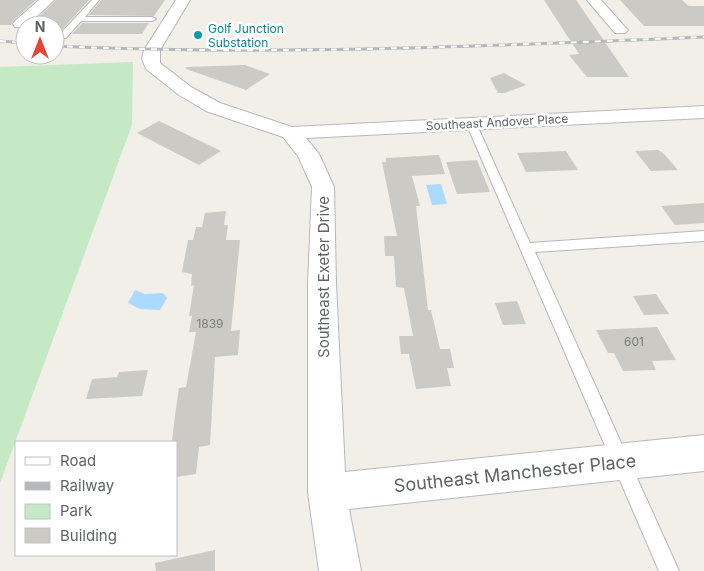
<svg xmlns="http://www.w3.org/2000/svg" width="704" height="571" font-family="Inter,sans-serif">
  <rect width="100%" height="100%" fill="#f1efe8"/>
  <path fill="#c5e8c5" d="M133,62l-1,63 -132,358v-416z"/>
  <path fill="#aadaff" d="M441,184l6,20 -15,1 -6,-20z
    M135,290l10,4 18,-1 4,5 -7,12 -20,-1 -12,-6z"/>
  <path fill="#cccac5" d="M0,0h36l-22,20 -3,5h-11z
    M56,0h33l-31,34h-3v-9h-24z
    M101,0h64l-11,16 -65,-1z
    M544,0h32l53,77h-42l-18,-22 10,-1z
    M620,0h62l7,6h15v20h-60z
    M82,23h67l-7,11h-70z
    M245,65l25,9 -24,16 -60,-21v-2z
    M504,73l22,12 -21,8h-7l-8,-15z
    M159,121l62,30 -22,14 -62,-32z
    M658,150l5,3 15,17 -27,1 -16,-20z
    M566,151l12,19 -52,2 -9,-19z
    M439,155l6,19 -33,2 8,30h-4l12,104h3l9,39h10l4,19h-7l4,18 -35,3 -7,-35h-8l-2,-18h14l-9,-48 -8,-1 -2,-31h-9l-1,-20h13l-15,-74h4v-4z
    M477,160l13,32 -33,2 -11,-32z
    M704,203v20l-29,2 -14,-19z
    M226,211l-2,14h4l-2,15h14l-9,91 9,-1 -2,25 -23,2 -5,88 -11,2 -3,27 -20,3v-35h-4l3,-27 4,-27 7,-1 10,-55h-7l3,-16h-3l5,-31 -3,1 1,-12 -10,-2 6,-32h5l3,-13h6l3,-14z
    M656,294l13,20 -25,1 -11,-19z
    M517,301l9,23 -23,1 -8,-22z
    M657,327l19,33 -24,1 4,9 -33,1 -9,-18h-6l-12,-23z
    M148,370l-6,26 -56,3 6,-20 25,-2 2,-5z
    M215,550v21h-59l-1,-8z"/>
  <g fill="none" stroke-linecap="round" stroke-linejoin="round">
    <defs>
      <path id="lane" d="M92,0h7l-14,17h67l4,2 -4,2h-71l-15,17h-6v-4z
        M471,120l5,3 54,120 174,-12v10l-169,11 144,319h-20l-193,-448z"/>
      <path id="street" d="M39,0h15l-26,25h-3v2h-10l-2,-3 2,-3z
        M176,0h14l-30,50v13l31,24 29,16 72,24 412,-21v12l-398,20 13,16 15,33 2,97 9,188 359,-37v36l-355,38 12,62h-42l-11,-78v-209l4,-97 -14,-31 -15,-19 -77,-26 -27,-16 -33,-26 -4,-10 2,-9z
        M587,0h14l24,27 3,3 -3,3h-10z"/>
    </defs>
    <use href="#lane" stroke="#b5b8bc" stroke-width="2"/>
    <use href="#street" stroke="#b5b8bc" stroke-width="2"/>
    <use href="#lane" fill="#fff" fill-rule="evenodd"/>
    <use href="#street" fill="#fff" fill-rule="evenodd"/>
    <defs>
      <path id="rail" d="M0,41l25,2
        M55,46c217,10 432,0 649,-9"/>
    </defs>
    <use href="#rail" stroke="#b6b7b8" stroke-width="3"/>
    <use href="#rail" stroke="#fff" stroke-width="2" stroke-dasharray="6" stroke-linecap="butt"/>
  </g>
  <circle fill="#0f9aa8" stroke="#fff" stroke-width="2" cx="198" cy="35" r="5"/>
  <g text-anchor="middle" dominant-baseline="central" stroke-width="5" stroke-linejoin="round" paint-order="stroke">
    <g font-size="12" fill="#0d838f" stroke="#fff" text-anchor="start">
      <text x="208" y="28">Golf Junction<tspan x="208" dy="14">Substation</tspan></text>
    </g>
    <g font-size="12" fill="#5f6368" stroke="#fff">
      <text transform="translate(497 122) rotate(-3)">Southeast Andover Place</text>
    </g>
    <g font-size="12" fill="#7a7d7f">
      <text x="210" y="323">1839</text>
      <text x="634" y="341">601</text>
    </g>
    <g font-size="15" fill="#5f6368" stroke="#fff">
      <text transform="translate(323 277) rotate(-90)">Southeast Exeter Drive</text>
    </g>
    <g font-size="18" fill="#5f6368" stroke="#fff">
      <text transform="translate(515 473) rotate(-6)">Southeast Manchester Place</text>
    </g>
  </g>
  <rect x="15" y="441" width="162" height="115" fill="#ffffff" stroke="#bfc1c3"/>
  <rect x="25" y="457" width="25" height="8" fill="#ffffff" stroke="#bfc1c3"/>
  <text x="60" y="466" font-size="15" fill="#5f6368">Road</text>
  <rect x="25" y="482" width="25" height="8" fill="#b6b7b8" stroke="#bfc1c3"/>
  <text x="60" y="491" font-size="15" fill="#5f6368">Railway</text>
  <rect x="25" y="504" width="25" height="15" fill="#c5e8c5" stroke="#bfc1c3"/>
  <text x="60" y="516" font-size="15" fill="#5f6368">Park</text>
  <rect x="25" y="528" width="25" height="15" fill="#cccac5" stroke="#bfc1c3"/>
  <text x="60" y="541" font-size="15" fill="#5f6368">Building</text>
  <g transform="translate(40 40)"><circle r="24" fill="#ffffff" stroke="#bfc1c3"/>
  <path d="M0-4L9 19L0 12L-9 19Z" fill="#ea4335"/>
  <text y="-8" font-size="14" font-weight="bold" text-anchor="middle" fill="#5f6368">N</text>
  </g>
</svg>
